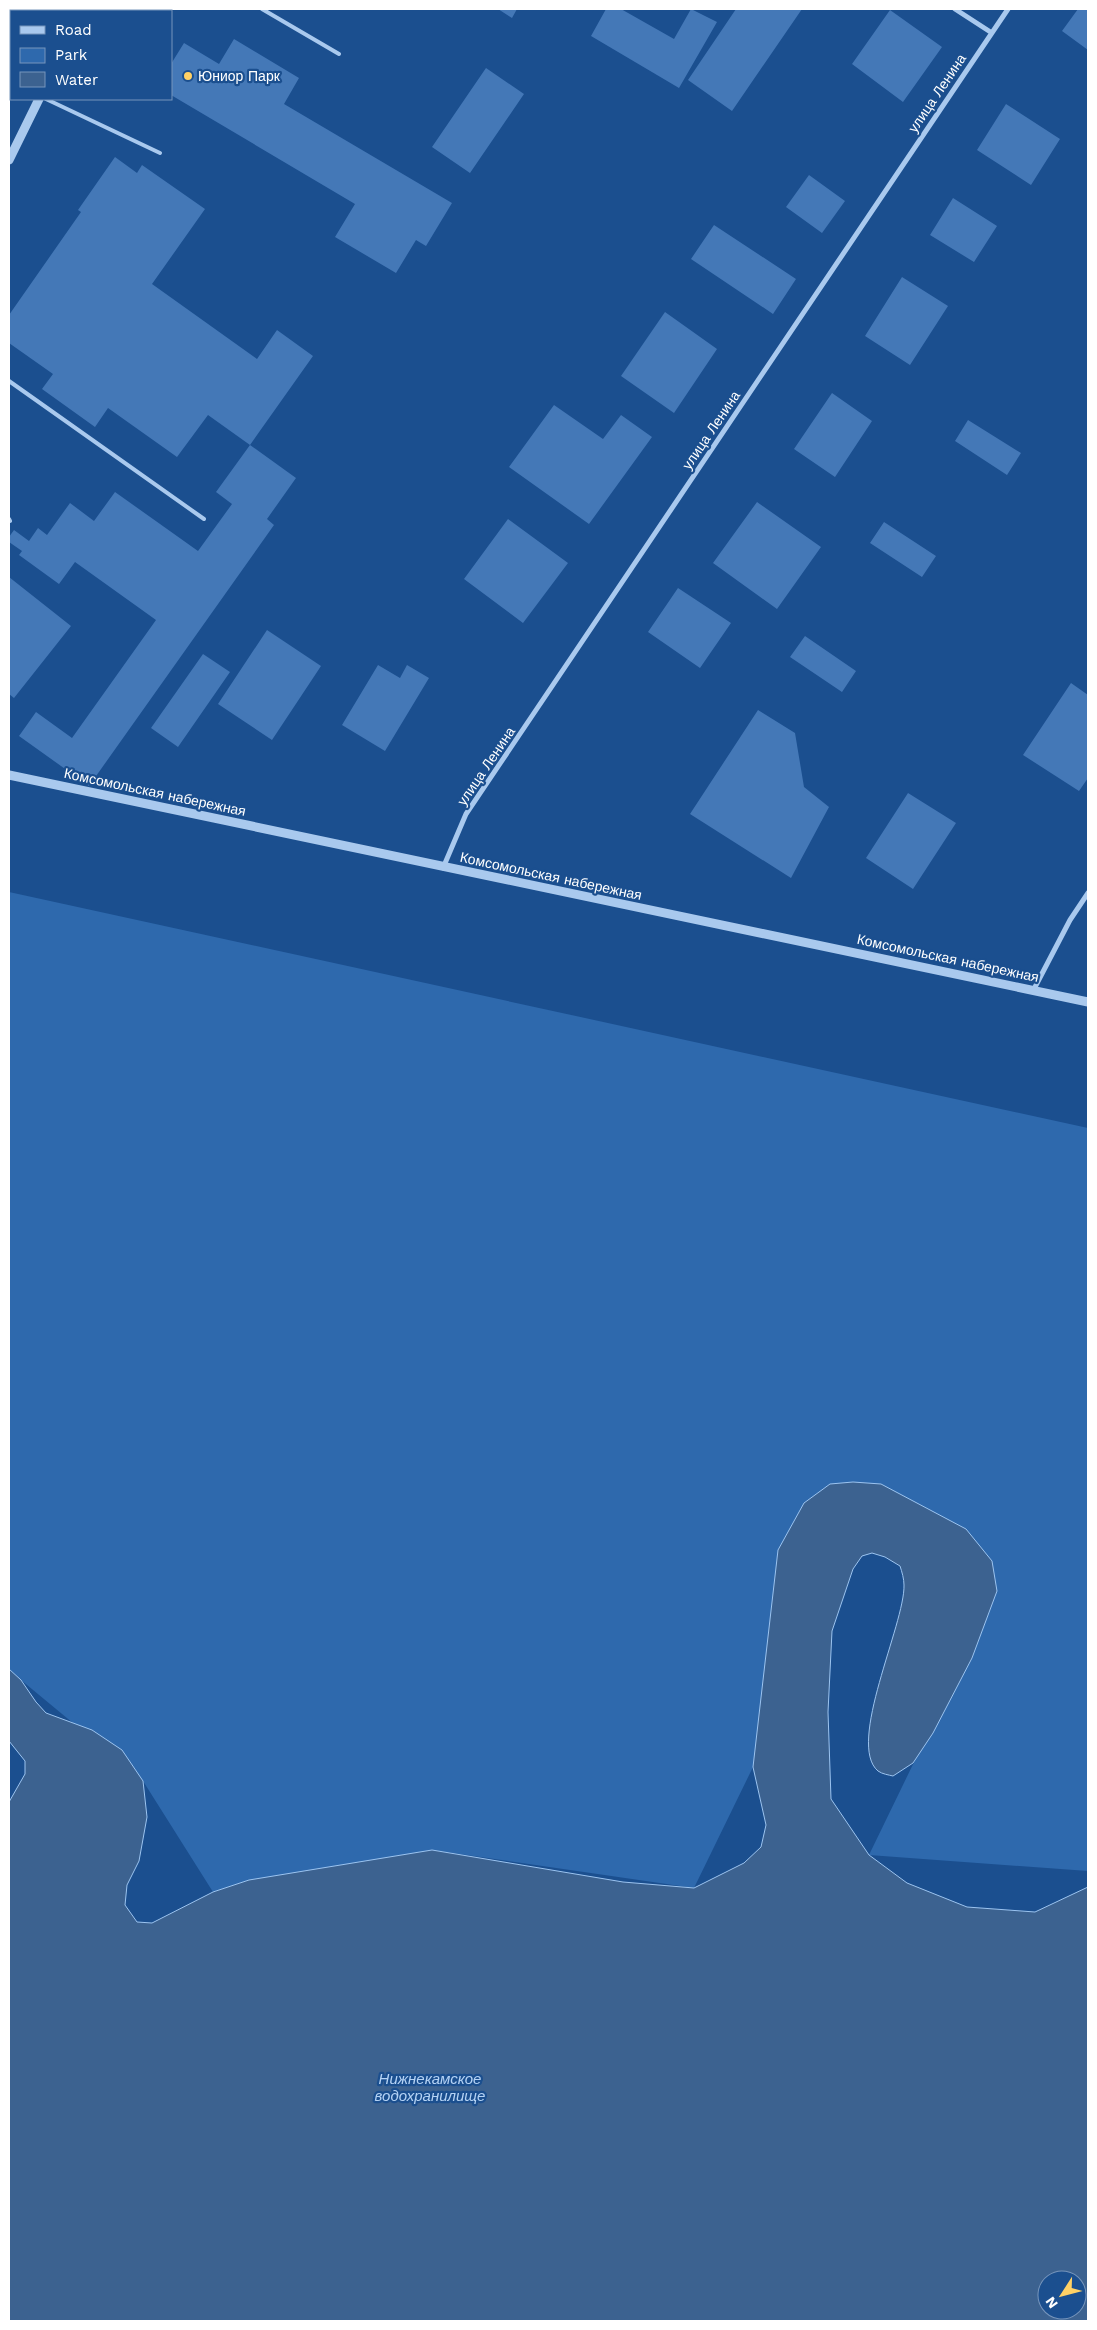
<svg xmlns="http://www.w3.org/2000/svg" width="1097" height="2330" font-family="'Work Sans',sans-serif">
  <rect width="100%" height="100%" fill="#1b4f8f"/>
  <path fill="#2e69ad" d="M9,892l1079,236v743l-219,-16 128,-264 -193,-88 -51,264 -59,121 -262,-38 -219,42 -70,-111 -122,-101 -12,-5z"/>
  <path fill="#3c6290" stroke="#9cc4f0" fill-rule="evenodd" d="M853,1482l28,2 85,45 26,32 5,30 -25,67 -39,75 -20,30 -20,13c-4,-1 -11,-2 -15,-5 -32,-27 27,-147 26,-186 0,-6 -2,-13 -4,-19l-15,-9 -13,-4 -10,3 -9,13 -21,62 -4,81 3,87 38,56 38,28 60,24 68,5 53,-25v434h-1079v-519l16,-28v-13l-16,-20v-72l12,11 15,22 10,11 46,17 30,20 21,31 4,36 -8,44 -12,24 -2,20 12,17 15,1 61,-31 36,-12 183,-30 191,32 71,6 50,-25 17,-16 5,-22 -13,-58 25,-217 26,-47 26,-19zM1047,2280h30v30h-30z"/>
  <path fill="#4478b7" d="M498,9h19l-5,9z
    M606,9h15l53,30 17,-30 26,13 -38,66 -88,-52z
    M736,9h66l-70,102 -44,-31z
    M1078,9h10v41l-26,-19z
    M890,10l52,37 -39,55 -51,-38z
    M234,39l65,39 -15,26 168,99 -26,43 -10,-6 -20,33 -61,-36 20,-33 -184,-109v-31l13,-21 35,21z
    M486,68l38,26 -54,79 -38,-26z
    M1006,104l54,35 -29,46 -54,-35z
    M115,157l22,16 5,-8 63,44 -53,75 105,75 20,-29 36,26 -63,89 -42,-30 -31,42 -69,-49 -13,19 -53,-38 11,-15 -44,-31v-28l72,-103 -3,-2z
    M809,175l36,26 -23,32 -36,-26z
    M953,198l44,28 -23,36 -44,-27z
    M714,225l82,54 -23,35 -82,-55z
    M902,277l46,29 -38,59 -45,-29z
    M665,312l52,37 -43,64 -53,-37z
    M832,393l40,28 -37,56 -41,-28z
    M554,405l49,34 18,-24 31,22 -63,87 -80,-57z
    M968,420l53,33 -14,22 -52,-34z
    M250,445l46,33 -29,41 7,6 -185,261 -70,-50 17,-24 36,26 84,-118 -81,-58 -16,22 -40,-29 3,-4 -13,-9v-5l5,-7 15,11 9,-13 9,7 23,-32 24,18 21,-29 83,59 34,-47 -16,-12z
    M757,502l64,45 -44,62 -64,-46z
    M508,519l60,44 -45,60 -59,-44z
    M884,522l52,34 -14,21 -52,-34z
    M9,577l62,49 -57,72 -5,-4z
    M678,588l53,35 -31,45 -52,-36z
    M267,630l54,36 -49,74 -54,-36z
    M805,636l51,35 -14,21 -52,-35z
    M203,654l27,18 -52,75 -27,-19z
    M378,665l22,13 7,-13 22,13 -44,73 -43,-26z
    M1071,683l17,12v83l-9,13 -56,-36z
    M758,710l37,23 9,54 25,20 -38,71 -101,-64z
    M908,793l48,30 -43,66 -47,-31z"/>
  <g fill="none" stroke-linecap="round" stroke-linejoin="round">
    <path stroke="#a9c9ee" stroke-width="4" d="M262,9l77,45
      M46,99l114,54
      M9,381l195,138
      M9,519l1,2"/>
    <path stroke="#a9c9ee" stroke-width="5" d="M955,9l37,24
      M443,868l23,-54 542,-805
      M1034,989l36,-69 18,-27"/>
    <path stroke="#a9c9ee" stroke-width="9" d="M49,11v-2
      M9,160l30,-61
      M9,775l1079,227"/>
  </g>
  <circle fill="#ffd166" stroke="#1b4f8f" stroke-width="2" cx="188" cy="76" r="5"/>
  <g text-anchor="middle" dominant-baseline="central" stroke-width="4.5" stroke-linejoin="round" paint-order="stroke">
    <g font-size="14" fill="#fff" stroke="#1b4f8f" text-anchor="start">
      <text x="198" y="76">Юниор Парк</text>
    </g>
    <g font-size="14" fill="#fff" stroke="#1b4f8f">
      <text transform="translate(937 93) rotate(-56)">улица Ленина</text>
      <text transform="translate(711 430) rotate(-56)">улица Ленина</text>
      <text transform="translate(486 766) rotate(-56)">улица Ленина</text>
      <text transform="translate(155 792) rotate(12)">Комсомольская набережная</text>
      <text transform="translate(551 876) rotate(12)">Комсомольская набережная</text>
      <text transform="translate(948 958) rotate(12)">Комсомольская набережная</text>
    </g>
    <g font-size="15" font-style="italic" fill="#b5d3f5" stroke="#1b4f8f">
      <text x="430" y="2079">Нижнекамское<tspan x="430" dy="17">водохранилище</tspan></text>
    </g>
  </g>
  <rect width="1097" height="2330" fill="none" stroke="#ffffff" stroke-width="20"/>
  <rect x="10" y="10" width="162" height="90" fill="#1b4f8f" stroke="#7695bc"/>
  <rect x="20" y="26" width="25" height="8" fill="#a9c9ee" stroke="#7695bc"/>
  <text x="55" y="35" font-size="15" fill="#ffffff">Road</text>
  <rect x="20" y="48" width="25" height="15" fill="#2e69ad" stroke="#7695bc"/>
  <text x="55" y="60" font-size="15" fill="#ffffff">Park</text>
  <rect x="20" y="72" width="25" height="15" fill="#3c6290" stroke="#7695bc"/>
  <text x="55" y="85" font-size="15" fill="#ffffff">Water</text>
  <g transform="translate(1062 2295) rotate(234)"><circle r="24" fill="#1b4f8f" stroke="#7695bc"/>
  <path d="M0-4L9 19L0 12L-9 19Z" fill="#ffd166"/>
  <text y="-8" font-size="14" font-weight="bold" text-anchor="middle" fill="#ffffff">N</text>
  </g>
</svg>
